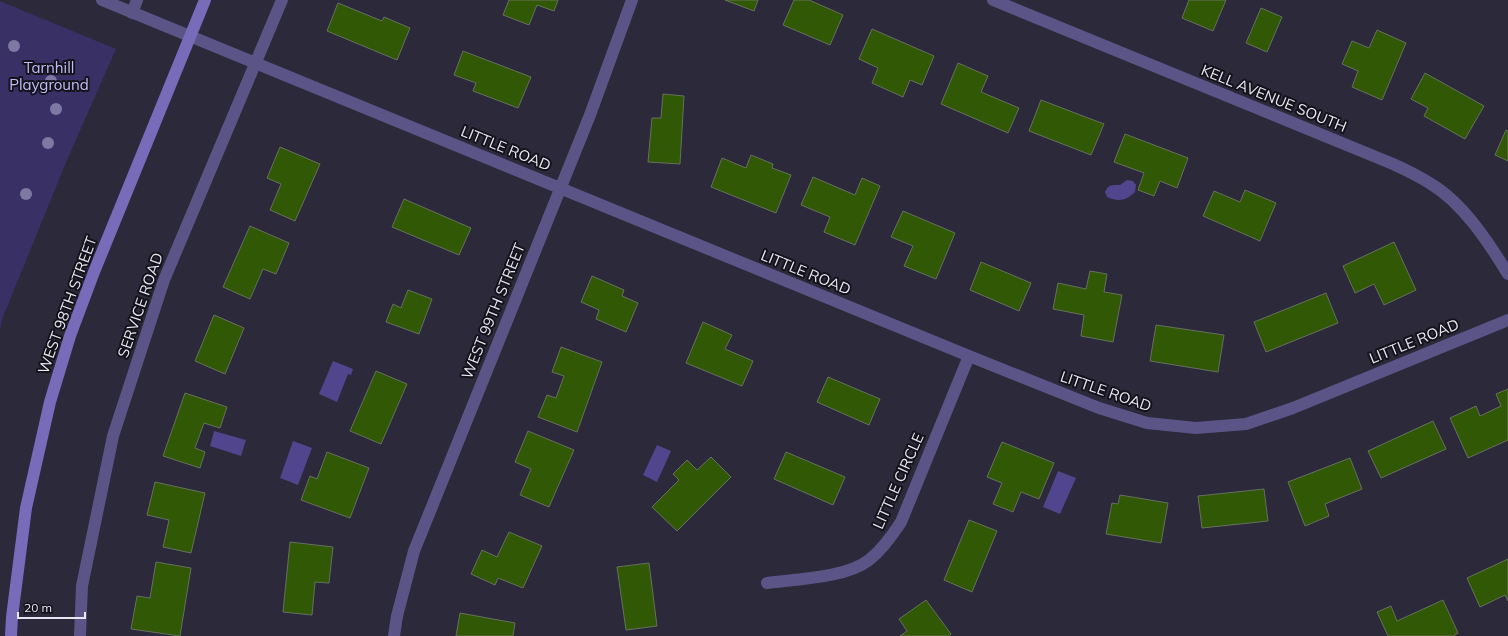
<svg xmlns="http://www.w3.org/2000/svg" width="1508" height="636" font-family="Mulish,sans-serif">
  <rect width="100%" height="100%" fill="#2b293a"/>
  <path fill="#393065" d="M0,1l116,48 -49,111 -64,157 -3,13z"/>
  <path fill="#51458d" d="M1127,180l6,1 3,4 -1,7c-9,9 -17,10 -28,5l-2,-5c3,-8 8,-7 15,-7z
    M333,361l20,8 -2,6 -3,-1 -11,28 -18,-8z
    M214,431l32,9 -5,16 -31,-10z
    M293,441l19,7 -14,37 -18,-7z
    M657,445l14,6 -14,31 -14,-7z
    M1058,471l18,7 -16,36 -17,-7z"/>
  <path fill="#305805" stroke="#66715f" d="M509,0h49l-4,11 -17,-6 -8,20 -26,-10z
    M725,0h33l-4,11z
    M794,0h15l34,15 -13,30 -47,-20z
    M1189,0h37l-13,31 -31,-13z
    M338,3l44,18 2,-4 26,11 -13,32 -70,-29z
    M1261,8l21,9 -15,35 -21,-9z
    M872,29l62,27 -12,29 -12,-5 -7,17 -31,-14 6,-15 -19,-9z
    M1377,30l29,13 -24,57 -30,-13 6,-16 -16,-7 10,-23 17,7z
    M463,51l68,26 -13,31 -45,-17 3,-8 -22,-8z
    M958,63l30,13 -7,16 38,16 -11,25 -67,-29z
    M1425,73l59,33 -19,33 -41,-23 4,-8 -17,-9z
    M663,94l21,2 -4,68 -32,-2 4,-44h9z
    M1041,100l63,24 -13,31 -62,-24z
    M1506,130l2,1v30l-13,-6z
    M1125,134l63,24 -11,30 -17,-7 -6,15 -16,-6 6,-17 -30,-11z
    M280,147l40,17 -25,57 -25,-11 11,-26 -14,-6z
    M751,155l22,9 -1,4 19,7 -15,38 -65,-26 11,-29 24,10z
    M813,177l42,18 7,-17 18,8 -25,59 -31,-13 6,-15 -29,-12z
    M1245,190l31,13 -16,38 -57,-25 11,-25 26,11z
    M404,199l67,29 -12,27 -67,-28z
    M903,211l52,22 -19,46 -32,-13 9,-20 -22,-9z
    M250,226l39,17 -13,31 -13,-5 -13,30 -27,-12z
    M1394,242l22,48 -32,15 -10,-21 -19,9 -12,-27z
    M981,262l50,21 -12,28 -49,-21z
    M1090,271l17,3 -3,18 18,3 -9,47 -32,-6 3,-21 -31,-6 5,-26 28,6z
    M592,276l32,14 -2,6 16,7 -12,29 -30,-13 3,-9 -18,-8z
    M408,290l24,9 -13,35 -33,-12 7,-18 8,4z
    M1326,293l12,30 -72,29 -12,-30z
    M214,315l30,13 -19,46 -30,-13z
    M703,322l29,13 -7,14 28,12 -11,25 -56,-23z
    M1156,325l68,10 -6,37 -68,-11z
    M561,347l41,15 -25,70 -39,-15 9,-22 9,3 8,-22 -12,-4z
    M376,371l31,13 -26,60 -31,-13z
    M828,377l52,22 -11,26 -52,-23z
    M1508,389v51l-40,18 -18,-40 26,-12 4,10 21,-10 -5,-12z
    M185,393l42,14 -7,21 -16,-5 -9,25 10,4 -5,16 -37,-12z
    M1433,421l13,28 -65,29 -13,-27z
    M528,431l46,19 -25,57 -29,-12 11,-26 -16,-7z
    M1002,442l52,21 -15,36 -18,-7 -8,20 -20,-8 9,-21 -15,-6z
    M327,452l42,16 -19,50 -49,-18 9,-24 7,3z
    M786,452l59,25 -12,28 -59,-26z
    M711,457l20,20 -54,54 -25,-24 27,-27 -6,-6 14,-14 10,10z
    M1350,458l12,31 -37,15 4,12 -24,10 -17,-44z
    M155,482l50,11 -14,60 -28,-6 6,-27 -22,-5z
    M1264,489l4,32 -66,7 -4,-32z
    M1120,495l48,8 -7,40 -55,-9 6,-31 6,1z
    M969,520l28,11 -25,61 -28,-12z
    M509,532l33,14 -19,42 -25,-10 -3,7 -24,-11 11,-24 15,7z
    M290,542l43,5 -4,36 -14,-1 -3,33 -29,-3z
    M1508,559v42l-3,-6 -25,12 -13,-29z
    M156,562l35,6 -11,68 -49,-7 6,-33 13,2z
    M649,563l8,63 -31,4 -9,-63z
    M926,600l25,34 -2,2h-49l7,-5 -8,-12z
    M1443,600l15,33 -5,3h-65l-11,-24 14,-6 6,15z
    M460,613l55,10 -2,13h-57z"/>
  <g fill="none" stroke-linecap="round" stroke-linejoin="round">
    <path stroke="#5b5587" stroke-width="12" d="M102,0l867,356 130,52 48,15 49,5 50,-4 47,-16 215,-88
      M993,0l400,164c13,6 26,12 38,20 32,19 58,59 77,90
      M132,13l5,-13
      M767,583c30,-4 79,-5 102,-23 14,-11 23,-24 32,-38l68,-166
      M80,636l2,-50 31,-150 51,-156 118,-280
      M394,636l3,-20 17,-65 176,-436 42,-115"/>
    <path stroke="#776bba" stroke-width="12" d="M11,636l1,-19 14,-109 24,-106 20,-66 24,-64 111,-272"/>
  </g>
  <g fill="#7e79a3">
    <circle cx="14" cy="46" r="6"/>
    <circle cx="51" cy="81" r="6"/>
    <circle cx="56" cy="109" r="6"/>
    <circle cx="48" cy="143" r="6"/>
    <circle cx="26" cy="194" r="6"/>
  </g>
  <g text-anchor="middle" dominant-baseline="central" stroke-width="4" stroke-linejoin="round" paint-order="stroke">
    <g font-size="15" fill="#c1bbf9" stroke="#14131b">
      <text x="49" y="67">Tarnhill<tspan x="49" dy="17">Playground</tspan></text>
    </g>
    <g font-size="15" fill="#e8e7f3" stroke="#14131b">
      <text transform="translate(1274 98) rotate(22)">KELL AVENUE SOUTH</text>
      <text transform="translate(506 148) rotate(22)">LITTLE ROAD</text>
      <text transform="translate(806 272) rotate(22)">LITTLE ROAD</text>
      <text transform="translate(67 305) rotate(-70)">WEST 98TH STREET</text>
      <text transform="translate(140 305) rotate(-71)">SERVICE ROAD</text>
      <text transform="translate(493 311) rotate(-68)">WEST 99TH STREET</text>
      <text transform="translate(1414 341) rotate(-22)">LITTLE ROAD</text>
      <text transform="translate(1106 391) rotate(19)">LITTLE ROAD</text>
      <text transform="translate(898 481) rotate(-66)">LITTLE CIRCLE</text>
    </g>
  </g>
  <path d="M18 612v6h67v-6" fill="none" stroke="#e8e7f3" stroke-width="2"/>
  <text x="24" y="612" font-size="12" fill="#e8e7f3" stroke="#14131b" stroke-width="3" paint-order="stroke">20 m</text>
</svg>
